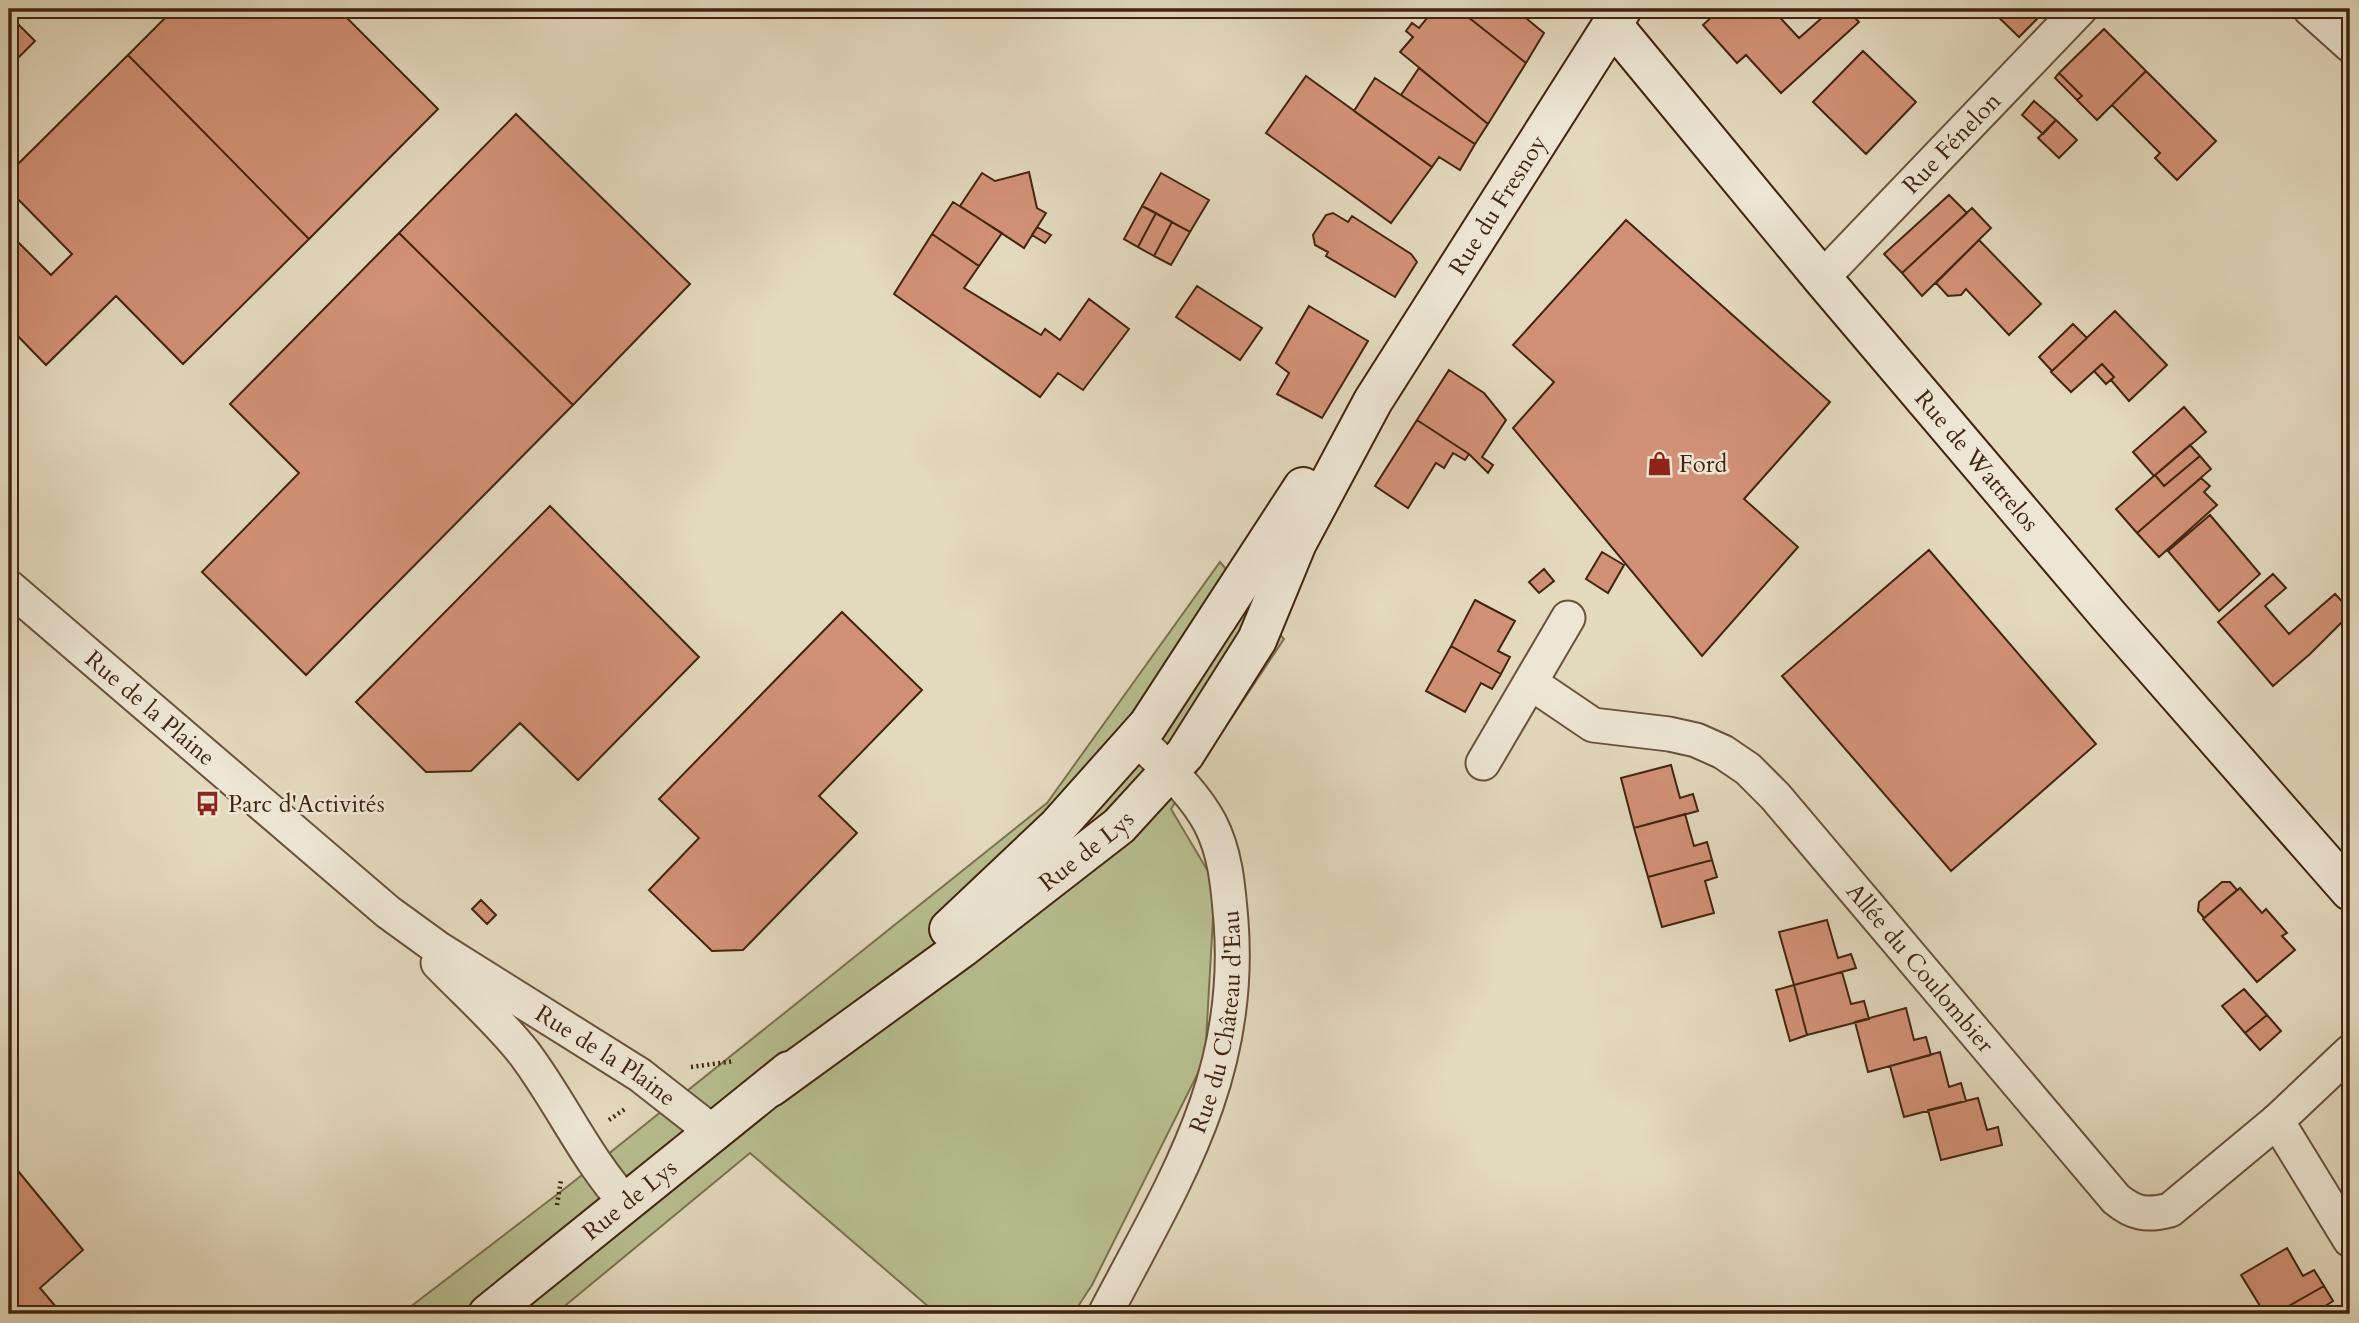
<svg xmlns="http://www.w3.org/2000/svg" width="2359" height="1323" font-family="Cardo,serif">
  <rect width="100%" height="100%" fill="#e3d9bd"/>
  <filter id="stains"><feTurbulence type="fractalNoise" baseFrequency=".00286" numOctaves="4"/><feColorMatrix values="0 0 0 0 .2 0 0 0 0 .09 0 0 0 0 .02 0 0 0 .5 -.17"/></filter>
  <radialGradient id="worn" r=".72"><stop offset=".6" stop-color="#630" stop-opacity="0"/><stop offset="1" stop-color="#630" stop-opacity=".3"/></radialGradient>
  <path fill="#b7be8f" stroke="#7d714f" stroke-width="2" d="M1220,562l64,77 -113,170 44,74 -10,176 -113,226 -19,29h-136l-187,-161 -195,161h-154l171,-131 475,-380z"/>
  <path fill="#d29176" stroke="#43240f" stroke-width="2" d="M174,9h164l100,100 -129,130 -181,-184z
    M1431,9h27l68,54 -38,61 -88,-72 13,-15 -7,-6 6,-8 7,5 14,-17z
    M1458,9h28l5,4 3,-4h21l29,24 -18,30z
    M1720,9h52l27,29 33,-29h14l13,13 -78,71 -35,-38 -9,8 -34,-38z
    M1990,9h57l-28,28z
    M9,15l26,26 -26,26z
    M2104,29l42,42 -49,49 -20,-20 5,-4 -23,-23z
    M1863,51l53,51 -50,52 -53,-52z
    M128,55l181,184 -126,125 -67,-68 -70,69 -37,-38v-94l42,42 21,-21 -63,-64v-17z
    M1419,68l69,56 -13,20 -74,-49z
    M2146,71l70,70 -39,39 -22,-22 5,-5 -48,-48z
    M2059,73l23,23 -5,4 -22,-22z
    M1306,76l126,91 -41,56 -125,-90z
    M1375,78l100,66 -15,26 -21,-13 -7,10 -78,-56z
    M2034,101l22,19 -13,14 -21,-19z
    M516,114l174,170 -117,121 -174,-172z
    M2056,120l21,20 -18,18 -21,-20z
    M1029,172l8,36 9,5 -22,35 -64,-42 22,-33 13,8z
    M1161,173l48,27 -19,32 -48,-26z
    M1949,195l18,18 -65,60 -18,-19z
    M953,202l49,31 -23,33 -47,-32z
    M1142,206l14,7 -18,34 -14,-8z
    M1972,208l19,20 -69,68 -20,-23z
    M1156,213l16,9 -18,34 -16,-9z
    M1333,213l15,9 4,-6 59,38 6,8 -22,35 -69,-41 2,-4 -13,-7 -2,-10 13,-20z
    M1626,220l204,182 -86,97 54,48 -96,109 -189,-228 41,-46 -41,-37z
    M1172,222l18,10 -19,33 -17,-9z
    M1037,227l14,8 -6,8 -13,-8z
    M399,233l174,172 -267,270 -104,-103 97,-99 -69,-69z
    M932,234l47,32 -15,22 77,47 4,-6 15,11 29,-41 40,30 -46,61 -25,-17 -18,24 -146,-103z
    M1979,240l62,64 -32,31 -43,-46 -5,6 -13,1 -12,-13z
    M1197,286l65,42 -22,32 -64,-43z
    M1309,306l59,35 -46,77 -45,-24 12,-21 -13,-10z
    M2115,311l52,54 -38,36 -18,-21 3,-3 -12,-13 -31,28 -20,-20z
    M2073,324l14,14 -35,33 -13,-14z
    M2102,364l12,13 -8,7 -12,-13z
    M1449,370l35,23 22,27 -24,37 11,8 -5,8 -19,-19 -52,-34z
    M2184,407l22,25 -52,44 -21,-24z
    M1417,420l52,34 -4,6 -12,-7 -9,15 -8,-5 -28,45 -33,-22z
    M2190,445l10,11 -36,30 -9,-11z
    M2200,456l11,13 -74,64 -21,-24 39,-34 9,11z
    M2201,478l9,8 -6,6 13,13 -58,52 -22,-24z
    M550,506l149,151 -121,123 -58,-57 -49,48 -45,1 -70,-70z
    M2210,515l50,59 -41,37 -51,-60z
    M1929,550l167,194 -145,127 -169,-195z
    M1602,552l22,13 -16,28 -22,-14z
    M1544,569l10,12 -15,12 -10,-11z
    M2273,574l13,14 -21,18 24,28 46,-40 15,16v4l-40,40 -37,32 -55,-64z
    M1475,600l40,21 -17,30 12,6 -9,17 -50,-28z
    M842,612l80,78 -103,106 38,37 -114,117 -31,1 -63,-61 50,-52 -40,-39z
    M1451,646l50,28 -9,15 -11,-6 -16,29 -39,-21z
    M1671,765l9,33 13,-4 5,17 -64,17 -13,-50z
    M1685,814l9,32 13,-4 5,18 -64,17 -14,-49z
    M1712,860l5,17 -12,4 9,32 -52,14 -14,-50z
    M2222,882h8l7,8 -33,28 -6,-7 1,-9z
    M2240,888l22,25 4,-4 21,24 -5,3 13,14 -38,32 -54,-63z
    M481,900l15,15 -9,9 -15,-15z
    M1827,920l11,38 13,-4 5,14 -62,17 -15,-53z
    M1842,972l9,32 13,-3 5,18 -62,16 -13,-50z
    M1794,985l13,50 -17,6 -14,-51z
    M2244,989l23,26 -22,18 -23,-27z
    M1906,1008l8,32 12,-3 5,18 -63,17 -13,-50z
    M2267,1015l14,16 -21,19 -15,-17z
    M1940,1052l9,35 12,-4 5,18 -62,16 -14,-51z
    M1978,1098l9,32 11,-3 4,18 -61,15 -13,-50z
    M9,1160l74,90 -43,38 22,26h-53z
    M2287,1248l16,28 11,-6 10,16 -49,28h-10l-24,-39z
    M2324,1286l9,15 -11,7 4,6h-51z"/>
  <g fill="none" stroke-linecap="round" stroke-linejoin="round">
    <defs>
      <g id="street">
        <path d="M2310,9l40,36"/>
        <path id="s1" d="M1822,278l258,-269"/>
        <path id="s2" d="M9,587l379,325 51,37 201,126 74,58"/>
        <path id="s3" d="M1531,683l62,42 76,9 27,6 27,12 25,17 27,27 341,403c18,15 31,17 54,11l107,-89 73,119"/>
        <path d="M1483,763l85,-145"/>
        <path d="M438,963c29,30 60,57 86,90 37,49 61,105 103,151"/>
        <path d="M2277,1121l73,-69"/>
        <path id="s4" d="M1105,1314c69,-132 138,-237 126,-393 -3,-34 -5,-67 -21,-98 -17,-32 -48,-59 -73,-85"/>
      </g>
      <g id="secondary">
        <path id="s5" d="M1612,24l210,254 286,337 242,276"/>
        <path d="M949,929l109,-103 90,-101 155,-238"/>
        <path id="s6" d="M771,1087l191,-139 117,-91 40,-31 66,-72 72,-114 40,-97 76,-142 249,-392"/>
        <path id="s7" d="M488,1314l301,-243"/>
      </g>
    </defs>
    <use href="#street" stroke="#6b513a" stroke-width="37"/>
    <use href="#secondary" stroke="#43240f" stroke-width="42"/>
    <path stroke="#43240f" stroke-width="4.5" stroke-dasharray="2 3.5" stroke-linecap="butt" d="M691,1067l43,-6
      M609,1120l16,-11
      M557,1205l4,-25
      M440,1314l10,-7"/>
    <use href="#street" stroke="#ede6d4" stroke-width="33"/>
    <use href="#secondary" stroke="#ede6d4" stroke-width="38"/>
  </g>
  <defs>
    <symbol id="shop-bare" viewBox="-9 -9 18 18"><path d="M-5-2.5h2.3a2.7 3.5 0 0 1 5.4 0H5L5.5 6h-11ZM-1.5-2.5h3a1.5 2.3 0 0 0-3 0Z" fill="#8f2418" stroke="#ede6d4" stroke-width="2.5" paint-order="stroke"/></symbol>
    <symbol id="bus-bare" viewBox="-9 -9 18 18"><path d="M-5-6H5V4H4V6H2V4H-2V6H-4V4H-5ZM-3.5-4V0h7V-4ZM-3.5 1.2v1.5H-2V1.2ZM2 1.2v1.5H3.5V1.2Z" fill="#8f2418" stroke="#ede6d4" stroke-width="2.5" paint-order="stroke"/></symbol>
  </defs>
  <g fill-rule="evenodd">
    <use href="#shop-bare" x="1642" y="446" width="35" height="35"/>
    <use href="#bus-bare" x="190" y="786" width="35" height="35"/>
  </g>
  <g text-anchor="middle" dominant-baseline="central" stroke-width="5" stroke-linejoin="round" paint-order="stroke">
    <g font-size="24" fill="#43240f" stroke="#ede6d4">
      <text stroke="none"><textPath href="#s1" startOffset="187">Rue Fénelon</textPath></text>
      <text stroke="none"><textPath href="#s6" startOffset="1166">Rue du Fresnoy</textPath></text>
      <text stroke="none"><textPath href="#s5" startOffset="569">Rue de Wattrelos</textPath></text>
      <text stroke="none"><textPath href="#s2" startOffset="186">Rue de la Plaine</textPath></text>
      <text stroke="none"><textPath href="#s6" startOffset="394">Rue de Lys</textPath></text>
      <text stroke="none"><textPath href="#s3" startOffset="502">Allée du Coulombier</textPath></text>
      <text stroke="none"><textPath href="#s4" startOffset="317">Rue du Château d'Eau</textPath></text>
      <text stroke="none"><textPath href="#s2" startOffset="760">Rue de la Plaine</textPath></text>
      <text stroke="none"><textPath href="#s7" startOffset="182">Rue de Lys</textPath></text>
    </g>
    <g font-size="24" fill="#43240f" stroke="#ede6d4" text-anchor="start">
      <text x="1679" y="464">Ford</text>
      <text x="228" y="804">Parc d'Activités</text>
    </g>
  </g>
  <rect width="2359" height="1323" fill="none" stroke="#e3d9bd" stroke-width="35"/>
  <rect x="10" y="10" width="2338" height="1302" fill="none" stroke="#43240f" stroke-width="3.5"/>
  <rect x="18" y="18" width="2324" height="1288" fill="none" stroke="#43240f" stroke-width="2"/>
  <rect width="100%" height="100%" filter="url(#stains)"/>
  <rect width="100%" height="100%" fill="url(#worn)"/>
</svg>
